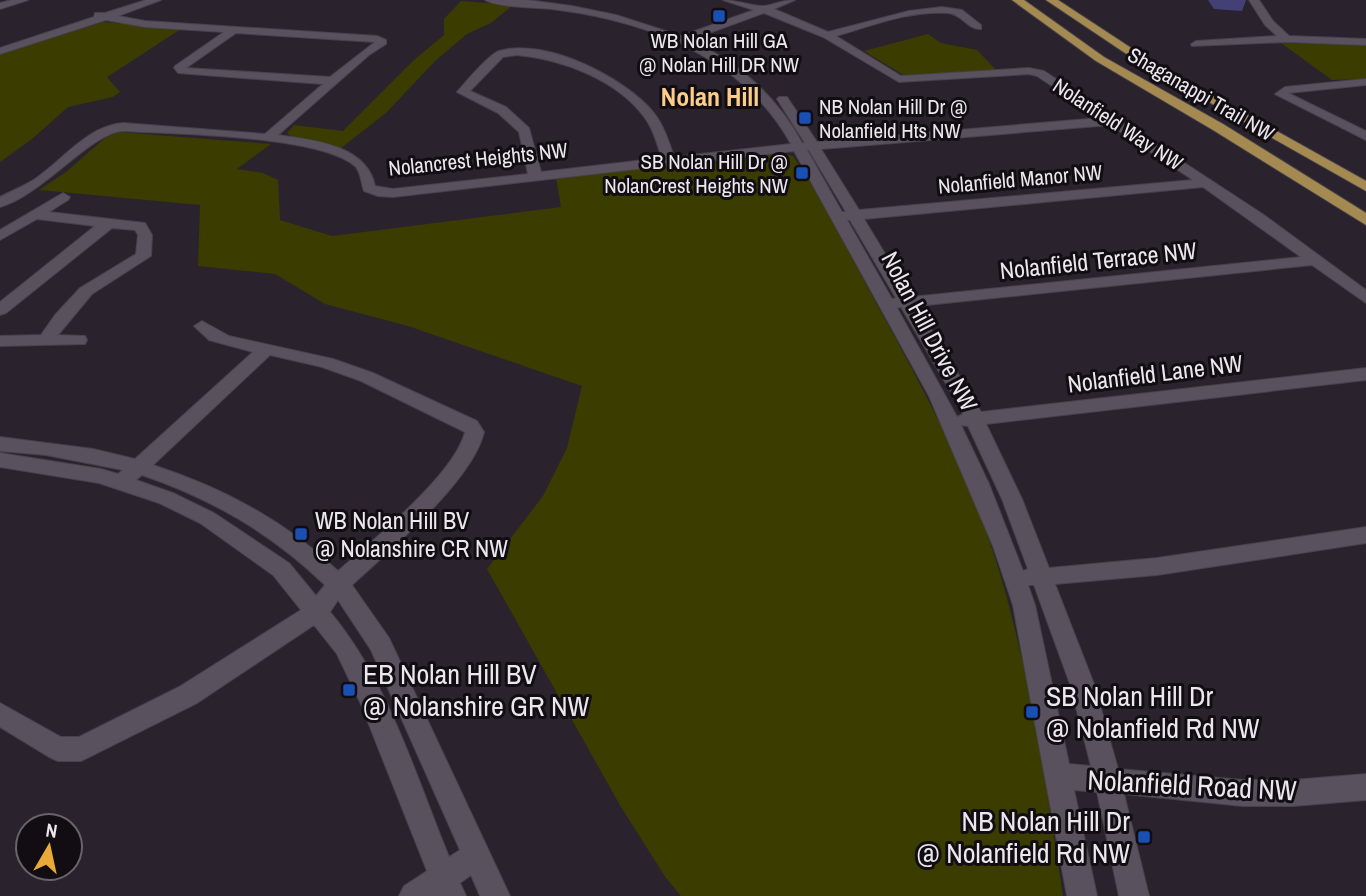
<svg xmlns="http://www.w3.org/2000/svg" width="1366" height="896" font-family="'Archivo Narrow',sans-serif">
  <rect width="100%" height="100%" fill="#2a232d"/>
  <path fill="#3a3c00" d="M461,1l52,4 -22,18 -24,11 -33,28 -48,51 -45,35 -49,-11 -5,-4 7,-8 49,6 71,-71 30,-25v-16z
    M104,22l77,7 -74,48 13,15 -7,5 -45,10 -36,32 -32,23v-108z
    M928,34l13,9 36,7 20,21 -92,5 -41,-25z
    M1281,43l85,2v34l-34,1z
    M118,132l153,12 -34,25 26,4 15,7 2,40 52,16 229,-29 -5,-29 226,-25 11,3c29,42 51,89 76,134 52,94 104,189 134,294 29,102 44,207 60,312h-382l-15,-18 -45,-71 -134,-238 56,-73 24,-48 15,-62 -174,-60 -83,-22 -50,-30 -77,-8 2,-61 -161,-15 27,-18 39,-34z"/>
  <g fill="none" stroke-linecap="round" stroke-linejoin="round">
    <defs>
      <path id="minor" d="M12,0h16l-28,9v-6z
        M146,0h15l-43,16 27,5 232,15 9,4v4l-17,11 -91,80c35,5 89,10 97,51l18,3 135,-15 -9,-42 -21,-19 -41,-21c8,-9 32,-38 42,-41 46,-14 127,27 155,62 10,13 15,29 20,44l117,-13c-47,-85 -140,-122 -232,-134 -18,-3 -61,-2 -74,-10h42l45,6 44,9 65,21 73,-26 -31,-10c13,0 32,7 42,6 11,-2 18,-6 30,-6l-21,9 54,23 81,-21 33,-4 20,3 19,15v4c-13,1 -19,-15 -33,-16 -38,-3 -77,13 -112,23l65,40 128,-8 15,3 220,144 102,75v13l-54,-38 -395,41 64,106 385,-44v12l-380,44 36,75 27,69 108,-10 209,-31v16l-209,32 -102,9 39,100 24,85 125,11h50l73,-6v26l-73,6h-50l-119,-12 25,102h-30l-22,-104 -23,-2 23,106h-30l-54,-291 -20,-59 -64,-150 -135,-245 -401,46 -15,-1 -14,-5c-3,-8 -3,-19 -9,-25 -36,-31 -182,-32 -232,-35 -33,2 -80,64 -123,76v-10c11,-6 24,-11 35,-18 28,-19 52,-53 88,-56l142,11 58,-50 -145,-11 -4,-5 1,-2 49,-34 -79,-5 -39,-7 -106,34v-6l94,-31 1,-4h10zM764,13l59,24 76,45 130,-8 8,2 63,42 -283,24 -30,-45h-8l-2,2 28,44h-3c-25,-46 -64,-81 -112,-103zM236,33l139,9 -45,35 -144,-9zM517,55c45,4 101,25 128,63 9,12 12,27 17,40l-121,14 -12,-44 -23,-21 -36,-16 33,-34zM1110,125l83,55 -334,30 -38,-61zM807,150h2l37,62h-4zM1203,187l98,70 -390,40 -47,-78zM847,220h3l46,78 -4,1zM901,307l60,102 2,5 -6,3 -60,-109zM961,425l7,1 34,73 26,70 -5,2 -34,-87zM1028,585h6l36,99 21,82 -22,-2 -34,-159z
        M1249,0h10l14,21 16,15 77,3v6l-80,-3 -94,4 -1,-2 5,-3 81,-5 -12,-11z
        M1366,79v6l-78,8 78,38v9l-91,-46 10,-7z
        M63,193l7,4 -2,3 -19,12 96,11 7,12 -1,21 -59,38 -34,41 27,1 2,4 -2,4 -85,2v-10l41,-1 14,-20 25,-27 56,-34 2,-19 -3,-5 -23,-2 -106,85 -6,2v-13l95,-76 -58,-7 -37,21v-10z
        M202,321l27,15 104,23 40,14 104,48 7,11c-11,48 -94,118 -132,153l37,53 121,258h-30l-9,-21 -11,8 6,13h-67l5,-10 23,-15 -67,-169 -23,-48 -23,-29 -117,78 -116,58h-23l-9,-4 -49,-30v-24l61,34h18l100,-50 122,-77 -28,-35 -73,-52 -41,-20 -60,-20 -99,-16v-14l101,16 17,5 5,-4 -77,-15 -46,-4v-14l93,12 42,10 118,-107 -44,-12 -15,-14zM270,355l52,12 39,14 104,51c-10,42 -93,109 -127,139 -54,-51 -115,-83 -185,-106zM142,475c70,24 129,58 183,110l-9,11 -27,-33 -75,-50 -41,-20 -37,-13zM338,600l33,50 89,200 -11,7c-34,-83 -61,-176 -119,-245z"/>
      <path id="major" d="M1012,0h12l80,57 119,67 143,89v12l-153,-95 -117,-69z
        M1046,0h12l90,59 218,122v10l-226,-128z"/>
    </defs>
    <use href="#minor" stroke="#46414a" stroke-width="2"/>
    <use href="#major" stroke="#46414a" stroke-width="2"/>
    <use href="#minor" fill="#59525e" fill-rule="evenodd"/>
    <use href="#major" fill="#a48951" fill-rule="evenodd"/>
  </g>
  <path fill="#434076" d="M1208,0h38l-4,11 -28,-2z"/>
  <g fill="#1a4fb4" stroke="#110d12" stroke-width="2.5">
    <rect x="712" y="9" width="14" height="14" rx="3.5"/>
    <rect x="798" y="111" width="14" height="14" rx="3.5"/>
    <rect x="795" y="166" width="14" height="14" rx="3.5"/>
    <rect x="294" y="527" width="14" height="14" rx="3.5"/>
    <rect x="342" y="683" width="14" height="14" rx="3.5"/>
    <rect x="1025" y="705" width="14" height="14" rx="3.5"/>
    <rect x="1137" y="830" width="14" height="14" rx="3.5"/>
  </g>
  <g text-anchor="middle" dominant-baseline="central" stroke-width="6" stroke-linejoin="round" paint-order="stroke">
    <g font-size="21" fill="#ebe7ee" stroke="#110d12">
      <text x="719" y="40">WB Nolan Hill GA<tspan x="719" dy="24">@ Nolan Hill DR NW</tspan></text>
      <text x="819" y="106" text-anchor="start">NB Nolan Hill Dr @<tspan x="819" dy="24">Nolanfield Hts NW</tspan></text>
      <text x="788" y="161" text-anchor="end">SB Nolan Hill Dr @<tspan x="788" dy="24">NolanCrest Heights NW</tspan></text>
    </g>
    <g font-size="21" fill="#ebe7ee" stroke="#110d12">
      <text transform="translate(1201 94) rotate(30)">Shaganappi Trail NW</text>
      <text transform="translate(1118 124) rotate(33)">Nolanfield Way NW</text>
      <text transform="translate(478 159) rotate(-6)">Nolancrest Heights NW</text>
      <text transform="translate(1020 179) rotate(-5)">Nolanfield Manor NW</text>
    </g>
    <g font-size="24" fill="#ebe7ee" stroke="#110d12">
      <text transform="translate(1098 260) rotate(-6)">Nolanfield Terrace NW</text>
      <text transform="translate(930 331) rotate(62)">Nolan Hill Drive NW</text>
      <text transform="translate(1155 373) rotate(-7)">Nolanfield Lane NW</text>
    </g>
    <g font-size="24" fill="#ebe7ee" stroke="#110d12" text-anchor="start">
      <text x="315" y="520">WB Nolan Hill BV<tspan x="315" dy="28">@ Nolanshire CR NW</tspan></text>
    </g>
    <g font-size="26" font-weight="bold" fill="#fbcd89" stroke="#110d12">
      <text x="710" y="96">Nolan Hill</text>
    </g>
    <g font-size="28" fill="#ebe7ee" stroke="#110d12" text-anchor="start">
      <text x="363" y="674">EB Nolan Hill BV<tspan x="363" dy="32">@ Nolanshire GR NW</tspan></text>
      <text x="1046" y="696">SB Nolan Hill Dr<tspan x="1046" dy="32">@ Nolanfield Rd NW</tspan></text>
      <text x="1130" y="821" text-anchor="end">NB Nolan Hill Dr<tspan x="1130" dy="32">@ Nolanfield Rd NW</tspan></text>
    </g>
    <g font-size="28" fill="#ebe7ee" stroke="#110d12">
      <text transform="translate(1192 785) rotate(3)">Nolanfield Road NW</text>
    </g>
  </g>
  <g transform="translate(49 847) rotate(9)"><circle r="33" fill="#110d12" stroke="#68646a" stroke-width="2"/>
  <path d="M0-5L12 26L0 18L-12 26Z" fill="#eaaa39"/>
  <text y="-10" font-size="19" font-weight="bold" text-anchor="middle" fill="#ebe7ee">N</text>
  </g>
</svg>
